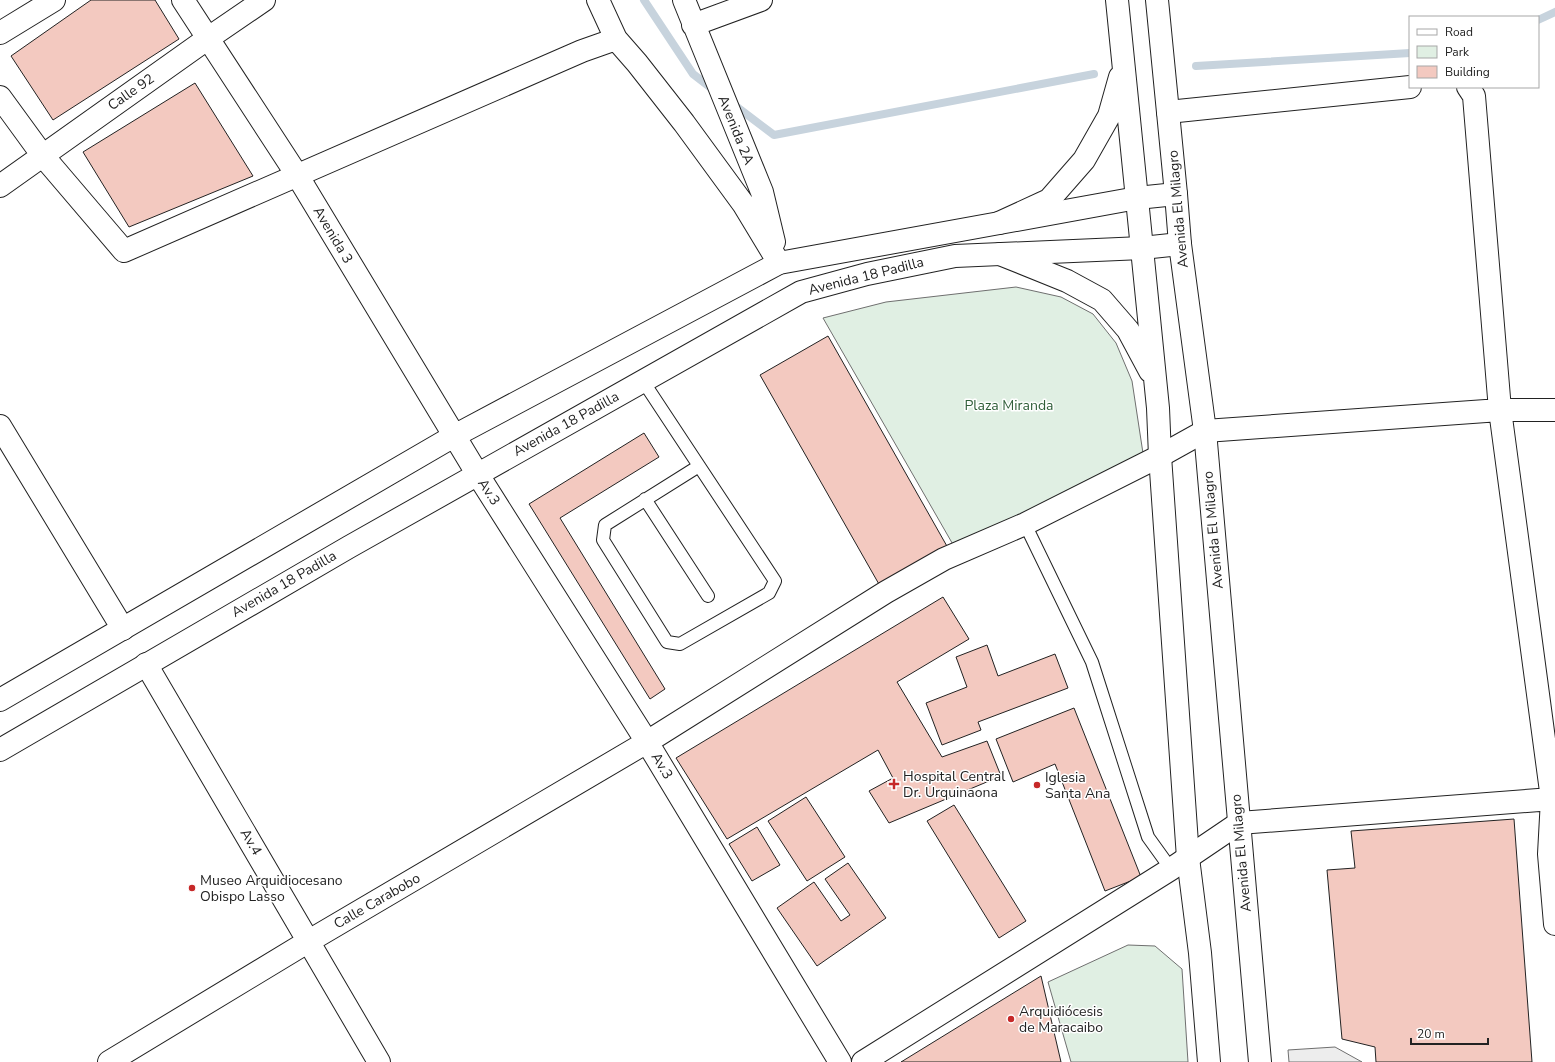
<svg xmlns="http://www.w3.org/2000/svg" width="1555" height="1062" font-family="'Nunito Sans',sans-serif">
  <rect width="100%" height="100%" fill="#fff"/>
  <path fill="#e0efe3" stroke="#6f6f6f" d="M1016,287l45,10 32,17 23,29 16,38 14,92 -187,82 -136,-237 63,-16z
    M1128,945l27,1 27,23 6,93h-117l-23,-80z"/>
  <path fill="#ededed" stroke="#6f6f6f" d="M1335,1047l27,15h-73l-1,-12z"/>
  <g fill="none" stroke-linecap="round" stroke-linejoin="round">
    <path stroke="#c7d3dd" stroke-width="8" d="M644,0l49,74 22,17
      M1538,20l17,-8
      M1196,66l214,-13
      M733,104l41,31 320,-61"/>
  </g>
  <path fill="#f3c9c0" stroke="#222" d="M91,0h64l24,39 -126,81 -42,-64z
    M195,83l58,93 -124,51 -46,-75z
    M828,336l120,212 -68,38 -120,-211z
    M644,433l15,24 -99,61 105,171 -15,10 -121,-195z
    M943,597l26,42 -72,43 45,75 45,-16 14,35 -112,47 -20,-32 24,-13 -15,-28 -151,89 -51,-81z
    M987,645l11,31 57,-22 13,34 -90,34 3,8 -39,15 -16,-42 41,-16 -11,-30z
    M1074,708l67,169 -36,14 -50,-127 -42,18 -17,-43z
    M806,797l39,60 -38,24 -39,-60z
    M954,805l72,116 -27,17 -72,-117z
    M1514,819l18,243h-156l-1,-15 -33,-8 -15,-169 28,-2 -4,-37z
    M757,827l23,38 -28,16 -23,-37z
    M848,863l38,55 -69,48 -40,-58 37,-26 27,39 9,-6 -25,-36z
    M1041,976l20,86h-160z"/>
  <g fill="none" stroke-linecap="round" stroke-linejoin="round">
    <defs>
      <path id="service" d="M643,381l132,200 -6,12 -89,51 -13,-2 -64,-102 2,-15 94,-59
        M645,499l63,97
        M1025,524l67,138 56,175 23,32"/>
      <path id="minor" d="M598,0l18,39
        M684,0l78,192 12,50
        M693,25l68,-25
        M0,33l54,-33
        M1468,87l6,9 26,314 52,389 -3,55 6,70
        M0,97l43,59 81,95 419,-183 39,-17 34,-12 21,24 47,60 60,82 35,58
        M1168,112l242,-25
        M0,186l207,-147 57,-39
        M0,426l123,203
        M478,475l169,267 193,320
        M146,664l233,398
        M109,1062l200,-121 338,-199 239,-150 58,-33 81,-35 135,-68 45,-25 295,-21h55
        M863,1062l308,-193 68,-46 313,-24 3,-1"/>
      <path id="tertiary" d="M183,0l114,175 181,300
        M0,700l454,-264 325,-173 358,-65 39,-4
        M0,750l349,-203 452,-255 66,-18 88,-18 187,-8 38,-4"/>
      <path id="secondary" d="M1117,0l41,408 2,48 28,402 12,95 9,109
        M1157,0l19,194 4,50 25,187 55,631
        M999,223l50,-23 35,-40 25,-44 11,-39
        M1000,254l67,27 35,19 26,30 22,41"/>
    </defs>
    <use href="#service" stroke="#222" stroke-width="14"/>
    <use href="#minor" stroke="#222" stroke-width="24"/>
    <use href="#tertiary" stroke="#222" stroke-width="24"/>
    <use href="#secondary" stroke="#222" stroke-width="24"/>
    <use href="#service" stroke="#fff" stroke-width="12"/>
    <use href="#minor" stroke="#fff" stroke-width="22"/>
    <use href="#tertiary" stroke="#fff" stroke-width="22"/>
    <use href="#secondary" stroke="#fff" stroke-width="22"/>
  </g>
  <g fill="#c62828" stroke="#fff" stroke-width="1.5">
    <path d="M892 778h4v4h4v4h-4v4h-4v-4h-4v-4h4z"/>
    <circle cx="1037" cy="785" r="4"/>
    <circle cx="192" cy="888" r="4"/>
    <circle cx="1011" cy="1019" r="4"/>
  </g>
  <g text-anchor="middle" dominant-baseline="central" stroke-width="3" stroke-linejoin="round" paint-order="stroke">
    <g font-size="14" fill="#222" stroke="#fff">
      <text transform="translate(131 92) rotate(-35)">Calle 92</text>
      <text transform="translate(736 130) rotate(68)">Avenida 2A</text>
      <text transform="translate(1178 209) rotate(-95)">Avenida El Milagro</text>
      <text transform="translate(333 235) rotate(59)">Avenida 3</text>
      <text transform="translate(866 276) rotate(-14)">Avenida 18 Padilla</text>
      <text transform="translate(566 424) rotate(-29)">Avenida 18 Padilla</text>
      <text transform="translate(489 492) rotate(57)">Av.3</text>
      <text transform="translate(1213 530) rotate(-95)">Avenida El Milagro</text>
      <text transform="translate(284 584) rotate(-30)">Avenida 18 Padilla</text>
      <text transform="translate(662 766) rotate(59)">Av.3</text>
      <text transform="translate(251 842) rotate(60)">Av.4</text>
      <text transform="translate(1241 853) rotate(-95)">Avenida El Milagro</text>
      <text transform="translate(377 901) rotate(-30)">Calle Carabobo</text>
    </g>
    <g font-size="14" fill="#2f5e38" stroke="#fff">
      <text x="1009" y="405">Plaza Miranda</text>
    </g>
    <g font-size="14" fill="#222" stroke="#fff" text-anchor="start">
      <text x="903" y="776">Hospital Central<tspan x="903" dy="16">Dr. Urquinaona</tspan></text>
      <text x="1045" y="777">Iglesia<tspan x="1045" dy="16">Santa Ana</tspan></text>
      <text x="200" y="880">Museo Arquidiocesano<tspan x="200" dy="16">Obispo Lasso</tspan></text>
      <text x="1019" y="1011">Arquidiócesis<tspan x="1019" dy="16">de Maracaibo</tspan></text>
    </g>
  </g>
  <rect x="1409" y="16" width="130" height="72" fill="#ffffff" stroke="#a7a7a7"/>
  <rect x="1417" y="29" width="20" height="6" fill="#ffffff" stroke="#a7a7a7"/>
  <text x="1445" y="36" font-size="12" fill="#222222">Road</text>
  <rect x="1417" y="46" width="20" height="12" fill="#e0efe3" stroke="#a7a7a7"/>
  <text x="1445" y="56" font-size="12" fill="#222222">Park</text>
  <rect x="1417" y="66" width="20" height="12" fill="#f3c9c0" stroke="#a7a7a7"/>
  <text x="1445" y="76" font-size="12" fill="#222222">Building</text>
  <path d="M1411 1038v6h77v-6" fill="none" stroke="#222222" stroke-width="2"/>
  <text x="1417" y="1038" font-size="12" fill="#222222" stroke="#ffffff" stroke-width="3" paint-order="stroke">20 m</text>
</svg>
